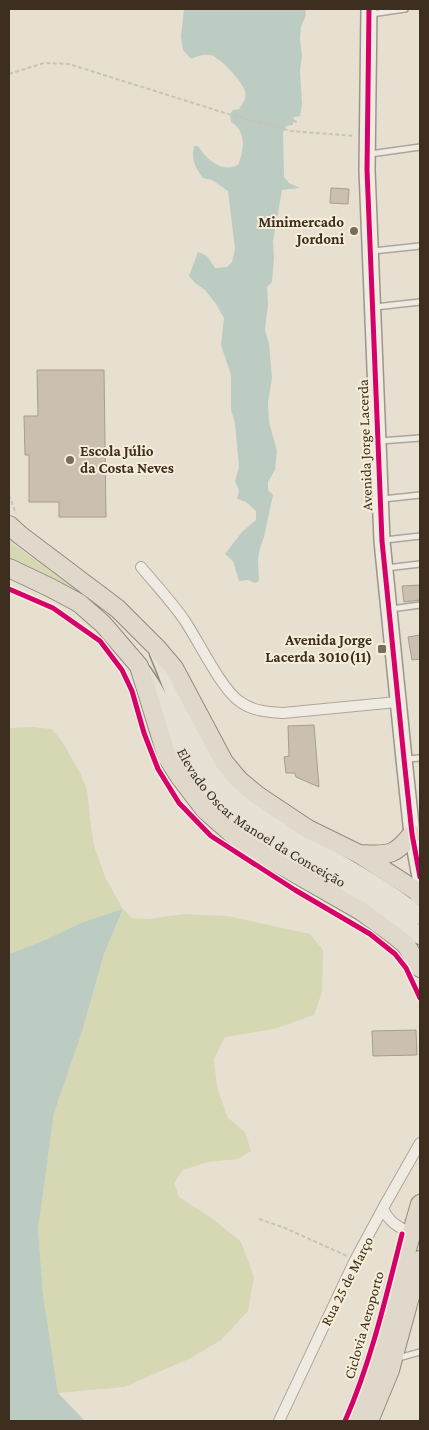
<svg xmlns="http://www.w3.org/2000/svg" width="429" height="1430" font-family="'Crimson Pro',serif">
  <rect width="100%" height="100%" fill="#e7e0d1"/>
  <path fill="#d6d7b3" d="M9,539l4,5 82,58 -42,-22 -44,-20z
    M33,727l19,2 11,14 17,30 7,16 4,38 3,19 12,33 17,30 9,9 17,1 35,-5 44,2 82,18 13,16 -1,42 -8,23 -40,14 -49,8 -11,22 3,28 11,31 17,14 6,19 -13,8 -30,3 -25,8 -9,13 5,14 34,22 28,23 13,35 -6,34 -27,29 -30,18 -67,29 -66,6 -15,-99 -5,-65 16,-116 28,-81 22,-78 19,-44 -40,12 -38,18 -36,14v-226z"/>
  <path fill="#bcccc2" d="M184,9h121l1,6 -5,12 -1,11 2,17 -2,16 2,33 -2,12 -6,1 -1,8 -7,1 -3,6 1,45 5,6 11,5 -18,2 -9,51 1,17 -2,24 -5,5 1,18 -3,25 4,14 3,34 -4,24 1,20 8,29 -2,19 -7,12v8l5,5 -9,42 -4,11 -2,12 1,21 -4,2 -7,-3 -9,1 -6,-20 -8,-7 17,-22 14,-12v-9l-10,-9 -9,-3 2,-8 -4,-10 4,-14 -4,-44 -4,-13v-35l-10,-30 3,-27 -8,-14 -11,-14 -10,-7 -6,-7 9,-24 9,4 8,12 12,-1 5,-5 3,-13 -7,-58 -16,-11 -9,-2c-8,-11 -12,-18 -9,-32h4c9,14 24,27 40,19 6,-14 9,-34 -7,-43l-1,-8 3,-4 6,-1c4,-6 8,-11 6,-18 -3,-10 -25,-34 -35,-36 -7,-1 -13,1 -19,4l-8,-9 -2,-14z
    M123,909l-19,45 -22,78 -28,81 -16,116 5,65 15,99 27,28h-76v-467l36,-14 38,-18z"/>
  <path fill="#cbbfb2" stroke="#a89c90" d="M331,188l18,1 -1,15 -18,-1z
    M37,370h67l2,147h-47v-15h-30v-47h-4l-1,-39h14z
    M420,585v15l-16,2 -2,-16z
    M420,635v24l-8,1 -4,-23z
    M314,725l5,62 -23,-10 -1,-4h-9l-2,-16 5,-1 -1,-30z
    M416,1030l1,25 -44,1 -1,-25z"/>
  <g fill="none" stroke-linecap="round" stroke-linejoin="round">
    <defs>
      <path id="service" d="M371,14l34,-5
        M370,154l50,-7
        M373,251l47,-5
        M375,307l45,-5
        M380,441l40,-3
        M383,499l37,-4
        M385,540l35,-4
        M386,568l34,-4
        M391,609l29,-4
        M406,759l14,-1
        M397,1357h5l18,-5"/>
      <path id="minor" d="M141,567c15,18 31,35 44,54 14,21 36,67 54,80 13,10 28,11 44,12l114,-11
        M383,1208c5,14 16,19 29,26
        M279,1421l76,-161 28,-52 37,-65"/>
      <path id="secondary" d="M369,9l-2,161 15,371 22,218 8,75 8,43"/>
      <g id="primary">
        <path d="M158,653c16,38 33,92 58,124 20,27 50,43 78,60 43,25 87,48 126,79"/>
        <path id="s1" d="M143,672c19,26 24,46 37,74 9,21 23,40 38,56 17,18 38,29 59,42 48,30 100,54 143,92"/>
      </g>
      <path id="trunk" d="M9,525l11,10 98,74 39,39 17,20 50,94 15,18 18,15 51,34 51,25 59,38 2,4
        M9,568l42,20 28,15 24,21 36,42 28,91 12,19 26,34 34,30 17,11 105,60 33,24 12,10 14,23
        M360,854c28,1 34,3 52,-20
        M353,1421l23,-64 44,-153
        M369,1421l21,-51 30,-110"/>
    </defs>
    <use href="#service" stroke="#ada599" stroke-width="8"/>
    <use href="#minor" stroke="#ada599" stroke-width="12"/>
    <use href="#secondary" stroke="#9c958a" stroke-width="18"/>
    <use href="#primary" stroke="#928b80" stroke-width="19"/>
    <use href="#trunk" stroke="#928b80" stroke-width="20"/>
    <path stroke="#c8c2b9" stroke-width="2" stroke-dasharray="4 2.5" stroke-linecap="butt" d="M9,74l35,-11 25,1 156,49 66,18 63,5
      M287,118l12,5
      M9,426v17
      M9,495l7,19
      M259,1219l26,9 62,28"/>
    <use href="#service" stroke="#efebe3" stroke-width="5"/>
    <use href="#minor" stroke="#efebe3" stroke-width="10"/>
    <use href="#secondary" stroke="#efebe3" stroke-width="15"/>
    <use href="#primary" stroke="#e6e1d4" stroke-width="16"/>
    <use href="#trunk" stroke="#e0d9cb" stroke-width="18"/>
    <defs>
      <path id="cycleway" d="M369,9l-2,161 15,371 22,218 8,75 8,43
        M9,589l44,19 47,33 22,29 10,21 12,42 14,36 21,34 32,33 84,54 75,44 25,20 11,14 14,30
        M345,1421c26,-59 41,-124 57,-187"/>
    </defs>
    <use href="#cycleway" stroke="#f7eed8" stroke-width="8"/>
    <use href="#cycleway" stroke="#d6006c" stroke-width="5"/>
  </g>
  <g fill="#786c5e" stroke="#f7eed8" stroke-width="2">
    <circle cx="354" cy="231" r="5"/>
    <circle cx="70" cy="460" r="5"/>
    <rect x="377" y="644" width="10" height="10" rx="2.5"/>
  </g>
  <g text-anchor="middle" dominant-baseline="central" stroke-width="4" stroke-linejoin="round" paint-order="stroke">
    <g font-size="15" font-weight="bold" fill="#3d2e20" stroke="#f7eed8" text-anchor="end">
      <text x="344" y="222">Minimercado<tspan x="344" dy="17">Jordoni</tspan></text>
      <text x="80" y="451" text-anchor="start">Escola Júlio<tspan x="80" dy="17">da Costa Neves</tspan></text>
      <text x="372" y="640">Avenida Jorge<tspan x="372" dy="17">Lacerda 3010(11)</tspan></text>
    </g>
    <g font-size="15" fill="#3d2e20" stroke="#f7eed8">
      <text transform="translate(365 445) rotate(-92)">Avenida Jorge Lacerda</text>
      <text stroke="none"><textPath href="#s1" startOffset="194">Elevado Oscar Manoel da Conceição</textPath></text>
      <text transform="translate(347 1281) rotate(-63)">Rua 25 de Março</text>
      <text transform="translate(364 1325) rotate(-74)">Ciclovia Aeroporto</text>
    </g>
  </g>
  <rect width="429" height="1430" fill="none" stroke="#3d2e20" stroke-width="20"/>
</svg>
